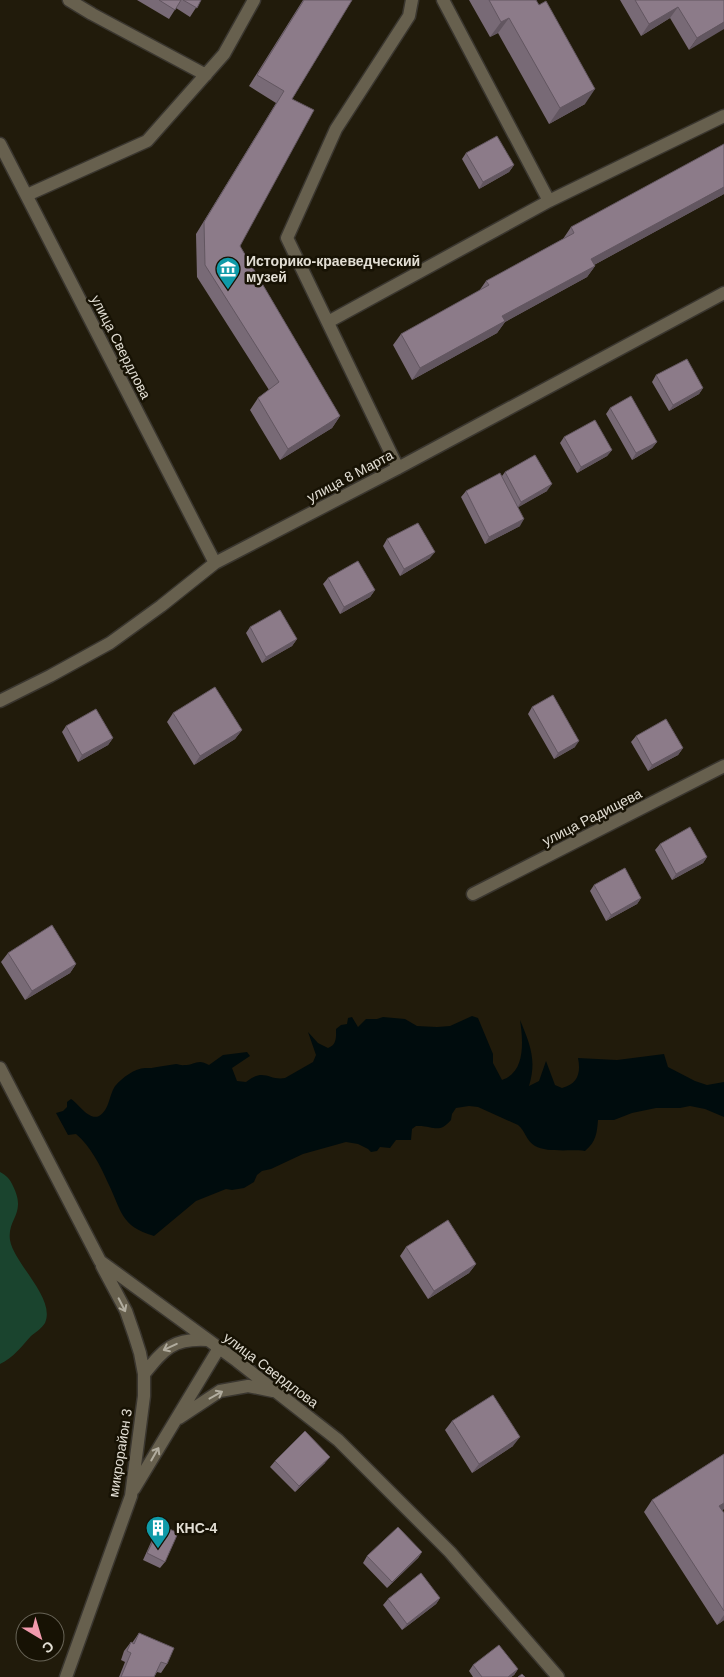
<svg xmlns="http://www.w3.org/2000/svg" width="724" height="1677" font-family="Helvetica,sans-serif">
  <rect width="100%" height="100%" fill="#211b0b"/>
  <path fill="#1a442e" d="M0,1172c6,3 10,7 13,14 14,28 -6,32 -3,54 4,24 46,58 35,83 -3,5 -9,9 -14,13 -9,10 -18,22 -31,28z"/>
  <path fill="#000c0d" d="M472,1016l6,2 15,36v9l9,17c24,-8 21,-40 18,-60 10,24 17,40 9,66l10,-5 7,-20 9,24 7,3c16,-4 19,-15 16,-30l39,2 47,-6 4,13 27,14 12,4 17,-3v35l-19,-8 -15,-3 -10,2h-24l-24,5 -18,7h-16c-1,13 -2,22 -13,31 -14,-2 -38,2 -50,-5 -9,-5 -10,-16 -17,-21l-40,-18 -9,-1 -13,2 -4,6 -1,6c-13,15 -17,5 -35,6l-4,3 -1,11h-15l-6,8 -10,-1 -3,4 -6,1 -3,-3 -10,-5 -12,-2 -43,12 -32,15 -9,2 -5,4 -3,7 -10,6 -12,2 -6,-1 -30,12 -42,35c-34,-10 -32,-25 -46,-53 -8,-18 -17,-36 -32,-49l-8,1 -12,-22 7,-2 4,-4v-5l4,-3c7,4 18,22 28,17 11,-6 10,-23 17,-31 6,-7 19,-17 29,-17 5,0 8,0 12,-1 6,-1 13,-2 19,-3 3,0 6,2 8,1 11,0 14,-7 25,0l14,-10 24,-3 3,4 -18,12 5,13 9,1c18,-15 23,-1 39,-4l28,-16 3,-7 -8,-23 10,11 10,5c9,-3 8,-11 8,-19l5,-4 6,-1 1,-6 4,-1 6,10 8,-8h11l6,-2 22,2 12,7 20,1 13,-1z"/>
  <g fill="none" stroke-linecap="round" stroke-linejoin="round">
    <defs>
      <path id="minor" d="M69,0l23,14 114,61
        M443,0l106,201
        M0,144l215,419
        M27,195l120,-54 77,-87 30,-54
        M328,322l221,-121 175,-85
        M398,468l-111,-230 49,-109 73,-113 3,-16
        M0,701l50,-25 60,-33 51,-37 54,-43 183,-95 326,-175
        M473,894l251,-128
        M0,1068l100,193 137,100 101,79 112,112 108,125
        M144,1374c20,-25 29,-36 63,-34
        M179,1418l41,-27 28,-5 25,5
        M134,1489l85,-141
        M66,1677l65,-181 13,-100v-22l-4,-21 -6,-19 -8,-23 -24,-45"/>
    </defs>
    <use href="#minor" stroke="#3a362f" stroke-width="15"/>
    <use href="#minor" stroke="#67604e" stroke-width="12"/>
  </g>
  <path fill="#786a76" d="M137,0h64l-11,17 -14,-9 -7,11z
    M303,0h49l-60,99 -52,147 100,170 -8,12 -52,32 -30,-50 8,-12 11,-8 -72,-113 -1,-43 80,-131 -27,-17z
    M469,0h67l49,104 -36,20 -51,-91 -8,4z
    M620,0h104l-35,50 -19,-32 -29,18z
    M466,153l48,12 -5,7 -30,17 -17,-30z
    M724,194l-130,71 1,1 -8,11 -82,45 -8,11 -85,47 -19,-35 8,-11 78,-43 7,-10 77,-42 8,-12z
    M656,375l47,13 -4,6 -30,17 -17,-29z
    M610,408l47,34 -5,6 -20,12 -26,-46z
    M564,437l48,13 -5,6 -30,17 -17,-30z
    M505,472l42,19 -29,16 2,19 -35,18 -24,-47 5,-6 36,-15z
    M387,539l43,19 -30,18 -17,-30z
    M328,578l47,12 -5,7 -30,17 -17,-30z
    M250,627l47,12 -5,7 -30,17 -16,-30z
    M532,707l43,40 -21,12 -26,-45z
    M173,713l69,17 -7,9 -41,26 -27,-43z
    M66,726l47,12 -5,7 -30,17 -16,-30z
    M636,736l47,12 -5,7 -30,16 -17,-29z
    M660,844l47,13 -4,6 -31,17 -17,-30z
    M594,885l47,13 -4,6 -31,17 -16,-30z
    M8,953l68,11 -6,9 -45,27 -24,-38z
    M406,1247l70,17 -7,9 -41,26 -28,-43z
    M452,1421l61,25 -41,27 -27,-43z
    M724,1454v55l-2,1 2,3v107l-7,5 -73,-113 8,-12z
    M275,1461l50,2 -30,29 -25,-25z
    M161,1525l4,37 -5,6 -17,-8 13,-29z
    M422,1552l-4,6 -31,30 -24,-25 4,-7z
    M440,1598l-4,6 -34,26 -19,-25 5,-6z
    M139,1633l28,31 -6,9 -4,-1 -3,5h-35l6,-15 -4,-2 3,-9 7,-9 1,1z
    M473,1665l45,4 -4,6 -3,2h-38l-4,-6z"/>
  <path fill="#625660" d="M678,7l-8,11 -29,18 8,-12z
    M509,18l-11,15 -8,4 11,-15z
    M724,22v7l-35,21 8,-12z
    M595,89l-10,15 -36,20 11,-16z
    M514,165l-5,7 -30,17 4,-7z
    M724,187v7l-141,77 8,-12z
    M595,266l-8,11 -82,45 -8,11 -85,47 8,-12 82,-52z
    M703,388l-4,6 -30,17 4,-6z
    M340,416l-8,12 -52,32 8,-11z
    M657,442l-5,6 -20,12 4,-7z
    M612,450l-5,6 -30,17 4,-6z
    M552,484l-5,7 -30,17 4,-6z
    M524,519l-4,7 -35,18 4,-7z
    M435,552l-5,6 -30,18 4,-7z
    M375,590l-5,7 -30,17 4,-7z
    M297,639l-5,7 -30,17 4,-6z
    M242,730l-7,9 -41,26 6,-9z
    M113,738l-5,7 -30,17 4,-7z
    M579,741l-4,6 -21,12 4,-6z
    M683,748l-5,7 -30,16 4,-6z
    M707,857l-4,6 -31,17 4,-6z
    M641,898l-4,6 -31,17 5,-6z
    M76,964l-6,9 -45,27 7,-9z
    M476,1264l-7,9 -41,26 6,-8z
    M520,1437l-7,9 -41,27 7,-9z
    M330,1457l-5,6 -30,29 4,-6z
    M724,1503v6l-13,8 8,-11z
    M422,1552l-4,6 -31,30 5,-6z
    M440,1598l-4,6 -34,26 5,-6z
    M724,1615v5l-7,5z
    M518,1669l-4,6 -3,2h-3z"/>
  <path fill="#8c7b89" stroke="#625660" d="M159,0h22l-6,10z
    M183,0h18l-4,8z
    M304,0h48l-60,99 22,11 -74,136 100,170 -52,33 -30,-51 21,-16 -74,-117 -1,-43 80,-131 -27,-16z
    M489,0h47l3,5 7,-4 49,88 -35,19 -51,-90 -8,4z
    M635,0h89v22l-27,16 -19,-31 -29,17z
    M497,136l17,29 -31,17 -17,-29z
    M724,144v43l-133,72 4,7 -93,50 3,5 -85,47 -19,-34 88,-49 -3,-4 88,-48 -3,-6z
    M687,359l16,29 -30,17 -17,-30z
    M631,396l26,46 -21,11 -26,-45z
    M595,420l17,30 -31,17 -17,-30z
    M535,455l17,29 -31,18 -16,-30z
    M500,473l24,46 -35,18 -23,-46z
    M418,523l17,29 -31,17 -17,-30z
    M358,561l17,29 -31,17 -16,-29z
    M280,610l17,29 -31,18 -16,-30z
    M215,687l27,43 -42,26 -27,-43z
    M553,695l26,46 -21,12 -26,-46z
    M96,709l17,29 -31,17 -16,-29z
    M666,719l17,29 -31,17 -16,-29z
    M690,827l17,30 -31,17 -16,-30z
    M625,868l16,30 -30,17 -17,-30z
    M52,925l24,39 -44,27 -24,-38z
    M448,1220l28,44 -42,27 -28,-44z
    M493,1395l27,42 -41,27 -27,-43z
    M305,1431l25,26 -31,29 -24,-25z
    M724,1454v49l-5,3 5,7v98l-72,-111z
    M161,1525l17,8 -13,29 -18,-9z
    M398,1527l24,25 -30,30 -25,-26z
    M421,1573l19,25 -33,26 -19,-25z
    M139,1633l35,15 -7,16 -6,-2 -7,15h-33l10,-24 -4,-2 4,-9 3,2z
    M499,1645l19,24 -10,8h-26l-9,-12z
    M522,1674l3,3h-7z"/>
  <defs><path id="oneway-shaft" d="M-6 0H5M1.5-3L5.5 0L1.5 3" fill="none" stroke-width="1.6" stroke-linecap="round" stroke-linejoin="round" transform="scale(1.25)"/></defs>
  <g stroke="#b1ac9e">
    <use href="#oneway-shaft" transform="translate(122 1305) rotate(63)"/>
    <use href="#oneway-shaft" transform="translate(170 1347) rotate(155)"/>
    <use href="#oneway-shaft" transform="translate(216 1395) rotate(-29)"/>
    <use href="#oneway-shaft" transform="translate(155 1454) rotate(-60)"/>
  </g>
  <defs>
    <symbol id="museum-pin" viewBox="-11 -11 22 30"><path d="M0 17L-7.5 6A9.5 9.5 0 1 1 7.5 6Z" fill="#0f9aa8" stroke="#171204"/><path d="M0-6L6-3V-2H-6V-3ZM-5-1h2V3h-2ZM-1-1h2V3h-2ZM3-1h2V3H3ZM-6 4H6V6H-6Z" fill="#fff"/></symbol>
    <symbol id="building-pin" viewBox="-11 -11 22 30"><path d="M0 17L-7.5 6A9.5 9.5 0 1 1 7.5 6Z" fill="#0f9aa8" stroke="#171204"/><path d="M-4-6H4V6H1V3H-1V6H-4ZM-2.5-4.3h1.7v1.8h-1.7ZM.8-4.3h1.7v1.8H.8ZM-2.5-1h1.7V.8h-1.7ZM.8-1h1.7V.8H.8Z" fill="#fff"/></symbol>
  </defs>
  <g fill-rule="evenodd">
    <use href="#museum-pin" x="214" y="255" width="28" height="38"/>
    <use href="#building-pin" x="144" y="1514" width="28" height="38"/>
  </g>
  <g text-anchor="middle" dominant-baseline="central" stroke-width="5" stroke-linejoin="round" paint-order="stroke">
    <g font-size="14" font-weight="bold" fill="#e2ded4" stroke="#171204" text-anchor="start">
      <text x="246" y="261">Историко-краеведческий<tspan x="246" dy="16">музей</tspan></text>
      <text x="176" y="1528">КНС-4</text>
    </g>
    <g font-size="14" fill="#e2ded4" stroke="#171204">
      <text transform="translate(121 347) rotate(63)">улица Свердлова</text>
      <text transform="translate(350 476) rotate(-28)">улица 8 Марта</text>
      <text transform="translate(592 817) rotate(-27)">улица Радищева</text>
      <text transform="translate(271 1370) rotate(37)">улица Свердлова</text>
      <text transform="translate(120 1453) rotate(-81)">микрорайон 3</text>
    </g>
  </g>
  <g transform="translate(40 1637) rotate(142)"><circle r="24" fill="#171204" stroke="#686457"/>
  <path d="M0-4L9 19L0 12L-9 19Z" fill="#f29aad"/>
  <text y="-8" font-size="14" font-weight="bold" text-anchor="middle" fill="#e2ded4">С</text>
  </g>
</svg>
